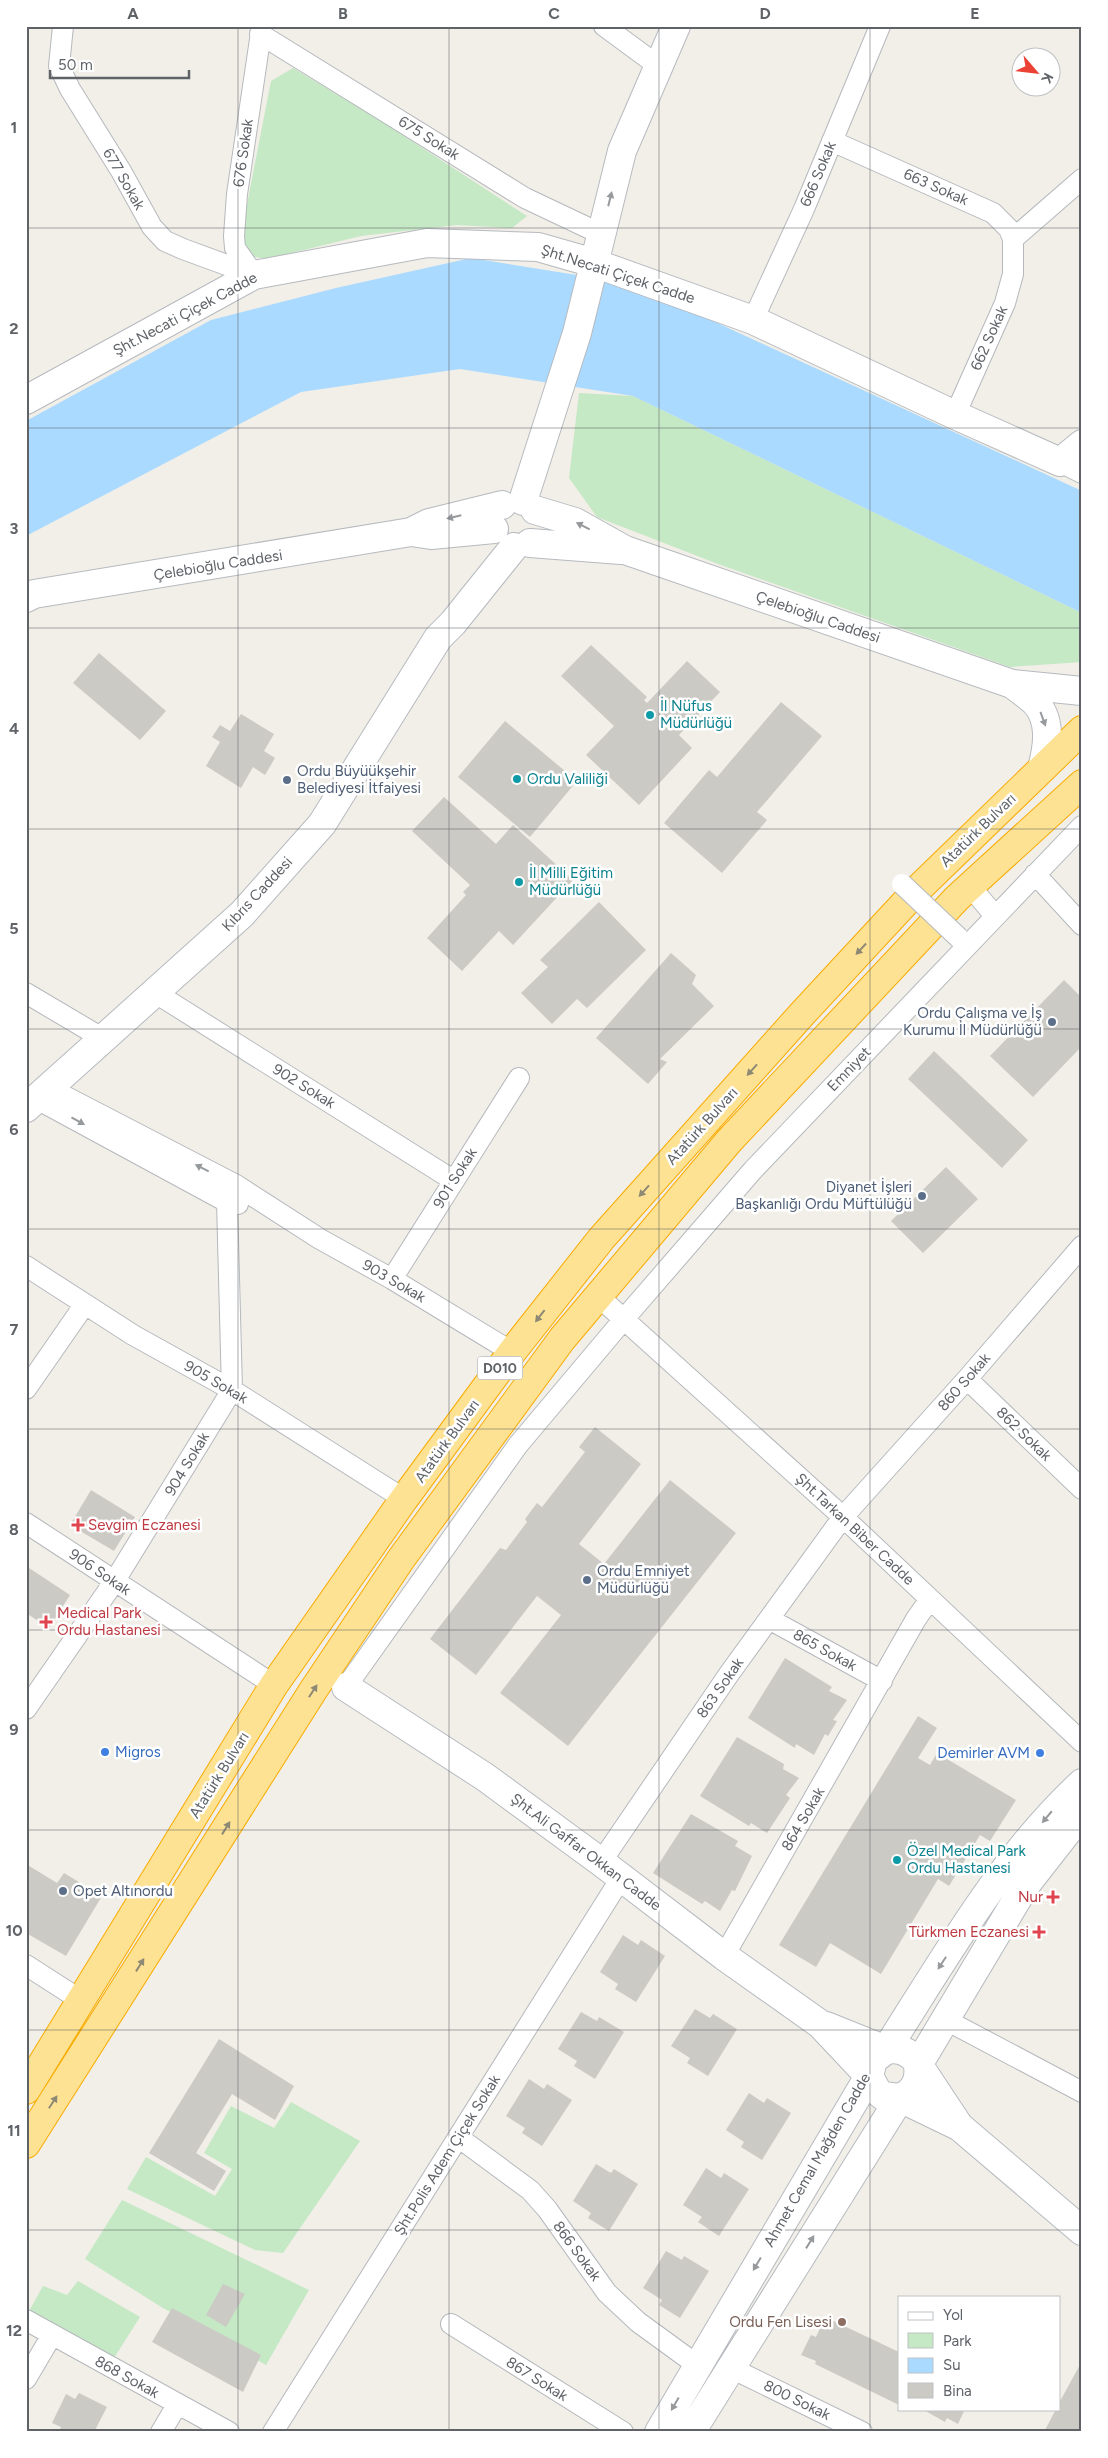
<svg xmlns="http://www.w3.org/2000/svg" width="1108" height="2458" font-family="Figtree,sans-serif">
  <rect width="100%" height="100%" fill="#f1efe8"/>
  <path fill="#c5e8c5" d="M293,68l91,55 143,93 -15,12 -55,-3 -96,11 -94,23 -17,-3 -10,-16 31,-159z
    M579,393l54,3 449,217v49l-72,5 -292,-103 -121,-47 -28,-39z
    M291,2102l69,39 -77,112 -28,-3 -128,-61 19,-32 69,39 17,-27 -28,-16 27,-47 43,22z
    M122,2200l187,90 -43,75 -103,-57 -78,-49z
    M78,2281l62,36 -26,41 -85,-47 14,-25 24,9z"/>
  <path fill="#aadaff" d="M471,258l162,26 449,207v122l-449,-217 -173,-27 -159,23 -275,144v-115l185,-101 125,-32z"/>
  <path fill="#cccac5" d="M591,645l56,52 -3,3 3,3 40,-42 33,31 -41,43 13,13 -53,57 -53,-50 28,-29 -53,-50z
    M99,653l67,58 -26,29 -67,-57z
    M781,702l41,34 -65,76 10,8 -45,53 -58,-50 45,-53 8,7z
    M241,714l33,20 -10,17 11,7 -10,17 -12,-8 -12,21 -35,-22 14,-24 -8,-5 8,-12 10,6z
    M505,721l72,60 -47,56 -72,-60z
    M444,797l52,47 17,-19 60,55 -60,65 -14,-14 -37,40 -35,-33 39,-43 -3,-3 7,-7 -58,-54z
    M599,902l47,48 -59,58 -10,-9 -25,25 -31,-31 27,-26 -8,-7z
    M671,953l25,22 -4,9 22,22 -54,53 7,3 -19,22 -52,-46z
    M1064,980l18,18v48l-49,51 -43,-41z
    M934,1051l94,89 -26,28 -94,-89z
    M946,1167l32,32 -55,54 -32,-32z
    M595,1427l46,37 -62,80 25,20 66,-84 66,53 -168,213 -68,-53 61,-78 -24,-19 -61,79 -46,-36 70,-91 6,2 21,-28 -2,-3 12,-16 5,4 43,-55 -6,-5z
    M91,1490l44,27 -21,34 -44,-26z
    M26,1566l44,29 -21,33 -23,-15z
    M785,1658l47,29 -3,4 18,9 -14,20 4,1 -9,15 -3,-2 -11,21 -18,-11 -1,4 -47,-30z
    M918,1716l19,12 -19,30 12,7 7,-12 79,47 -26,41 -10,-6 -31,51 -11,-7 -57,95 -51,-31 -14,24 -37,-22z
    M737,1737l47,27 -1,5 16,9 -13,17 4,3 -23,35 -16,-10 -2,3 -49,-30z
    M691,1814l47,27 -3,5 17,10 -17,35 -3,-1 -12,21 -15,-10 -3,3 -49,-31z
    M26,1864l31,19 7,-10 38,23 -36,60 -40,-23z
    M623,1935l15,10 3,-5 24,16 -29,46 -21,-13 3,-5 -18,-12z
    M695,2009l15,9 3,-4 24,15 -29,47 -21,-13 3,-5 -19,-12z
    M581,2012l16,9 2,-4 25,15 -29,47 -21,-13 3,-5 -19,-12z
    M219,2039l75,47 -19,34 -43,-26 -36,59 30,18 -12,20 -65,-38z
    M529,2079l15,10 3,-5 25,16 -30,46 -20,-13 3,-5 -19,-12z
    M749,2093l15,10 3,-5 24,15 -29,47 -21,-13 3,-5 -18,-12z
    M596,2164l15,9 3,-4 24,15 -29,47 -21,-13 3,-5 -18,-12z
    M706,2168l15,10 3,-5 25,16 -30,47 -21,-14 4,-5 -19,-12z
    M666,2251l16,9 2,-4 25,15 -29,47 -21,-13 3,-5 -19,-12z
    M223,2284l22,10 -19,33 -20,-12z
    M172,2308l89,47 -18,37 -91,-50z
    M825,2317l74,35v53l-84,-41 1,-3 -15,-6 10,-20 5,2z
    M1082,2361v71h-38l12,-23h3v-6z
    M79,2393l28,14 -13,25h-35l2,-5 -9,-4 14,-29 9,5z
    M922,2409h43l-7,15 -11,-6 -2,4z"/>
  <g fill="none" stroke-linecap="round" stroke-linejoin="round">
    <defs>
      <path id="street" d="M63,26l-4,40 11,23 51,82 31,56 13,14 18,8 71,26
        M604,26l53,39
        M260,34l265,164 76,36
        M832,141l161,72 16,16 4,10v35l-8,29 -50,112
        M1013,239l69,-60
        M254,275l-19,-27 -1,-12 3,-42 25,-168
        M753,320l51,-111 76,-183
        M1060,462l22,11
        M1035,874l47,51
        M970,886l25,30
        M154,992l299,188
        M26,993l76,45
        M47,1087l189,98 84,54 72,40 120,73
        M35,1098l192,104 11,2
        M26,1266l107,69 99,55 172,109
        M392,1279l127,-201
        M598,1296l245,221 239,225
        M967,1379l115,110
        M26,1389l59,-85
        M26,1523l248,162
        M769,1619l113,62
        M346,1687l172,-242 106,-126 129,-149 329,-344
        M26,1709l88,-127 118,-192 -5,-188 9,-17
        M601,1862l128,-188 114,-157 124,-138 115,-133
        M724,1956l192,-337 14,-20
        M26,1965l56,36
        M946,2020l136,72
        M458,2137l72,53 17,19 60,84 31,29 59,43
        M26,2320l203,112
        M451,2324l172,108
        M731,2368l131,64
        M26,2379l26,-44
        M161,2432l16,-27
        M273,2432l348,-554"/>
      <path id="secondary" d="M26,400l228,-125 173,-32 111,4 56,16 159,57 202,95 105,47 22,-18
        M523,501l54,-168 45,-182 54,-125
        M535,510l40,12 50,28 387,134 70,7
        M494,529l-63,6 -20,-3 18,-9 73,-18
        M530,543l91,7
        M26,598l8,-4 377,-62
        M1012,684c7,5 15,11 22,17 18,18 14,45 8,67
        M26,1108l216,-194 80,-90 116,-186 15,-15 61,-76
        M346,1687l139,90 116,85 123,94 96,68 49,52 8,15 6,5 17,2 60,29 122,104
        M826,2026l60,24c12,-2 19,0 28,8l45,68
        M659,2432l210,-356 4,-16 13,-10c59,-92 115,-192 196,-267
        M691,2432l209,-334c15,-7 20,-17 18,-33l107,-179 57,-73"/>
      <path id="highway" d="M26,2090l248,-405 130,-186 108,-147 89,-113 201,-225 115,-124 165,-160
        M26,2144l288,-455 87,-130 161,-220 167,-198 228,-243 125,-114"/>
    </defs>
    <use href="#street" stroke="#b5b8bc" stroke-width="22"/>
    <use href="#secondary" stroke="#b6babf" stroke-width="30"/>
    <use href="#highway" stroke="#f9ab00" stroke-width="30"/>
    <use href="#street" stroke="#fff" stroke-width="20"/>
    <use href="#secondary" stroke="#fff" stroke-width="28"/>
    <use href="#highway" stroke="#fde293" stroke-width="28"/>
    <defs>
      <path id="street-bridge" d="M902,884l57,54"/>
    </defs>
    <use href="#street-bridge" stroke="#b5b8bc" stroke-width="22" stroke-linecap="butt"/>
    <use href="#street-bridge" stroke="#fff" stroke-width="20"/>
  </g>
  <defs><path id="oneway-solid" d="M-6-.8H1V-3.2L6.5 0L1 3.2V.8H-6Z" transform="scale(1.25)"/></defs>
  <g fill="#979a9d">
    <use href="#oneway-solid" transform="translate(610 199) rotate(-76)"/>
    <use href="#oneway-solid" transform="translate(454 517) rotate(167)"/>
    <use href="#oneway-solid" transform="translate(583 526) rotate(-153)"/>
    <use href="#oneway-solid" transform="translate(1043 719) rotate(70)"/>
    <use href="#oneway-solid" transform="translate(78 1121) rotate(29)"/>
    <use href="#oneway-solid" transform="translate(202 1168) rotate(-153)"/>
    <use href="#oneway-solid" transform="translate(1047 1817) rotate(130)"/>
    <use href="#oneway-solid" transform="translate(942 1963) rotate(123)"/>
    <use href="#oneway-solid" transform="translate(810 2242) rotate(-58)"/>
    <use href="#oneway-solid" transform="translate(757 2264) rotate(121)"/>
    <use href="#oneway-solid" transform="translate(675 2404) rotate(120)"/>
  </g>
  <g fill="#8e8975">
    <use href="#oneway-solid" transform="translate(861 949) rotate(133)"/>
    <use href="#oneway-solid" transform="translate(752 1070) rotate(132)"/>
    <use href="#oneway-solid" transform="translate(644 1191) rotate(132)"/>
    <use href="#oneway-solid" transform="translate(540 1316) rotate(128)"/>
    <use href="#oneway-solid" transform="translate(313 1691) rotate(-57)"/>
    <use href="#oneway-solid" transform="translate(226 1828) rotate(-58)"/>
    <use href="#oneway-solid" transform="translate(140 1965) rotate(-58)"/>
    <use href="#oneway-solid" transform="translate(53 2102) rotate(-57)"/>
  </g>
  <path fill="none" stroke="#5f6368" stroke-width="1" stroke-opacity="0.55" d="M238,26v2406M449,26v2406M659,26v2406M870,26v2406M26,228h1056M26,428h1056M26,628h1056M26,829h1056M26,1029h1056M26,1229h1056M26,1429h1056M26,1630h1056M26,1830h1056M26,2030h1056M26,2230h1056"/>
  <g fill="#0f9aa8" stroke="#fff" stroke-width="2">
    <circle cx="650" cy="715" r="5"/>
    <circle cx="517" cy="779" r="5"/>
    <circle cx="519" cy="882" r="5"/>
    <circle cx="897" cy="1860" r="5"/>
  </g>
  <g fill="#5c6f8a" stroke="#fff" stroke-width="2">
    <circle cx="287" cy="780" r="5"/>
    <circle cx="1052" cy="1022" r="5"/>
    <circle cx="922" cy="1196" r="5"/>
    <circle cx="587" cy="1580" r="5"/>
    <circle cx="63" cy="1891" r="5"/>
  </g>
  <g fill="#e0444e" stroke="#fff" stroke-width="2">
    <path d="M75.5 1517.5h5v5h5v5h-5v5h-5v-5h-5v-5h5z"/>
    <path d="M43.5 1614.5h5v5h5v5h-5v5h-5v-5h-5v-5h5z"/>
    <path d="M1050.5 1889.5h5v5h5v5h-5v5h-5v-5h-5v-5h5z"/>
    <path d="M1036.5 1924.5h5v5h5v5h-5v5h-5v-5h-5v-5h5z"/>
  </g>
  <g fill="#3f7fe0" stroke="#fff" stroke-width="2">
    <circle cx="105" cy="1752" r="5"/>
    <circle cx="1040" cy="1753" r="5"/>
  </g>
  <circle fill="#8d6e63" stroke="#fff" stroke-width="2" cx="842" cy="2322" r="5"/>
  <g text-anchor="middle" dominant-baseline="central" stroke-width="5" stroke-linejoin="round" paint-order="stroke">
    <rect fill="#fff" stroke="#8f9295" stroke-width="1" x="477.5" y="1356.5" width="45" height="23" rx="4"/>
    <g font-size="14" font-weight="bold" fill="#5f6368">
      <text x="500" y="1368">D010</text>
    </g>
    <g font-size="15" fill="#5f6368" stroke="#fff">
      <text transform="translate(429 138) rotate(32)">675 Sokak</text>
      <text transform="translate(243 153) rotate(-82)">676 Sokak</text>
      <text transform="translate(818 174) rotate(-67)">666 Sokak</text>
      <text transform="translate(124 179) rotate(60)">677 Sokak</text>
      <text transform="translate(936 187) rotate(24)">663 Sokak</text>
      <text transform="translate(618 274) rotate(18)">Şht.Necati Çiçek Cadde</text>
      <text transform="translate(185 314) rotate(-28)">Şht.Necati Çiçek Cadde</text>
      <text transform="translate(989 338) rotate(-66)">662 Sokak</text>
      <text transform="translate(218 565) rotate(-9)">Çelebioğlu Caddesi</text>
      <text transform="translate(818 617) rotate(19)">Çelebioğlu Caddesi</text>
      <text transform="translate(978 830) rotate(-44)">Atatürk Bulvarı</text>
      <text transform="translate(257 894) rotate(-47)">Kıbrıs Caddesi</text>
      <text transform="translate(849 1069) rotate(-46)">Emniyet</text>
      <text transform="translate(304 1086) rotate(32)">902 Sokak</text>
      <text transform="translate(702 1126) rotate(-48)">Atatürk Bulvarı</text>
      <text transform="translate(455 1178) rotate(-58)">901 Sokak</text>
      <text transform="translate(394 1281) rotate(30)">903 Sokak</text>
      <text transform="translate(216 1382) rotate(30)">905 Sokak</text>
      <text transform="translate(964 1382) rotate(-49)">860 Sokak</text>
      <text transform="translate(1024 1434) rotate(44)">862 Sokak</text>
      <text transform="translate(447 1441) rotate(-54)">Atatürk Bulvarı</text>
      <text transform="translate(187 1464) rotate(-59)">904 Sokak</text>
      <text transform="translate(855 1529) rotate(43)">Şht.Tarkan Biber Cadde</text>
      <text transform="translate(100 1572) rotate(34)">906 Sokak</text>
      <text transform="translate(825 1650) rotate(29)">865 Sokak</text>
      <text transform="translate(720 1688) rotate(-55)">863 Sokak</text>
      <text transform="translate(219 1775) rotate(-58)">Atatürk Bulvarı</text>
      <text transform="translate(803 1819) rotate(-60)">864 Sokak</text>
      <text transform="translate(586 1852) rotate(37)">Şht.Ali Gaffar Okkan Cadde</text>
      <text transform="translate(447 2155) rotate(-58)">Şht.Polis Adem Çiçek Sokak</text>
      <text transform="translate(817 2160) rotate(-60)">Ahmet Cemal Mağden Cadde</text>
      <text transform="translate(577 2251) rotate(54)">866 Sokak</text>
      <text transform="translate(127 2377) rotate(29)">868 Sokak</text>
      <text transform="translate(537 2379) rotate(32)">867 Sokak</text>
      <text transform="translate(797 2400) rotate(26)">800 Sokak</text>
    </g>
    <g font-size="15" fill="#0d838f" stroke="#fff" text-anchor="start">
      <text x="660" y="706">İl Nüfus<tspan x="660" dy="17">Müdürlüğü</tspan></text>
      <text x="527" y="779">Ordu Valiliği</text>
      <text x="529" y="873">İl Milli Eğitim<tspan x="529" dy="17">Müdürlüğü</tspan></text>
      <text x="907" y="1851">Özel Medical Park<tspan x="907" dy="17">Ordu Hastanesi</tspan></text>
    </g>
    <g font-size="15" fill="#4e5e75" stroke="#fff" text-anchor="start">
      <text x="297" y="771">Ordu Büyüükşehir<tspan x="297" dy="17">Belediyesi İtfaiyesi</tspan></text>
      <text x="1042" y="1013" text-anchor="end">Ordu Çalışma ve İş<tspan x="1042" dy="17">Kurumu İl Müdürlüğü</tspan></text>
      <text x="912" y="1187" text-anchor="end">Diyanet İşleri<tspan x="912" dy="17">Başkanlığı Ordu Müftülüğü</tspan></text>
      <text x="597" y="1571">Ordu Emniyet<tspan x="597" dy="17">Müdürlüğü</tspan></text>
      <text x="73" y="1891">Opet Altınordu</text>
    </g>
    <g font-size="15" fill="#be3a42" stroke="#fff" text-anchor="start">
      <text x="88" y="1525">Sevgim Eczanesi</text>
      <text x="57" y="1613">Medical Park<tspan x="57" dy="17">Ordu Hastanesi</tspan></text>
      <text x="1043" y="1897" text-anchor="end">Nur</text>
      <text x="1029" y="1932" text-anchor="end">Türkmen Eczanesi</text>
    </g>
    <g font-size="15" fill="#366cbe" stroke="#fff" text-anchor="start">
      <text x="115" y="1752">Migros</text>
      <text x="1030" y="1753" text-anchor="end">Demirler AVM</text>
    </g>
    <g font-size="15" fill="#785e54" stroke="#fff" text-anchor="end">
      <text x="832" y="2322">Ordu Fen Lisesi</text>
    </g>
  </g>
  <rect width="1108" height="2458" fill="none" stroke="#ffffff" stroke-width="55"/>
  <rect x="898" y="2296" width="162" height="115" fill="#ffffff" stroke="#bfc1c3"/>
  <rect x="908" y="2312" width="25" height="8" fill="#ffffff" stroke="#bfc1c3"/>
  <text x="943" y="2320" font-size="15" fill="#5f6368">Yol</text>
  <rect x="908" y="2333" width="25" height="15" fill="#c5e8c5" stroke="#bfc1c3"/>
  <text x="943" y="2346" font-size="15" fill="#5f6368">Park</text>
  <rect x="908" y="2358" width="25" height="15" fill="#aadaff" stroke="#bfc1c3"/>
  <text x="943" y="2370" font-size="15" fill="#5f6368">Su</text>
  <rect x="908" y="2383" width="25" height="15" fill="#cccac5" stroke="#bfc1c3"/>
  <text x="943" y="2396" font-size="15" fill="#5f6368">Bina</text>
  <g transform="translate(1036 72) rotate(118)"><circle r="24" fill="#ffffff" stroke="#bfc1c3"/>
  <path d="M0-4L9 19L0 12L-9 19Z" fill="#ea4335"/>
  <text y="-8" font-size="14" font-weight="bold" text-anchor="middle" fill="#5f6368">K</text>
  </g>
  <path d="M50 70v8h139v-8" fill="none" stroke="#5f6368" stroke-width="2.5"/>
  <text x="58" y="70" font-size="15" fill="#5f6368" stroke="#ffffff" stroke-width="4" paint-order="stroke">50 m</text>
  <rect x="28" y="28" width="1052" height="2402" fill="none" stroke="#5f6368" stroke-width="2"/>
  <g font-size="16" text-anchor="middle" font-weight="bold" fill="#5f6368">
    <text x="133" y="19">A</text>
    <text x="343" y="19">B</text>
    <text x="554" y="19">C</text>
    <text x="765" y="19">D</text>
    <text x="975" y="19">E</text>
    <text x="14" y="133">1</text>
    <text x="14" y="334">2</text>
    <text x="14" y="534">3</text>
    <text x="14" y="734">4</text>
    <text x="14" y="934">5</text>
    <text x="14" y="1135">6</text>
    <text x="14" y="1335">7</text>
    <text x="14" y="1535">8</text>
    <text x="14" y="1735">9</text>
    <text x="14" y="1936">10</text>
    <text x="14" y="2136">11</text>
    <text x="14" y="2336">12</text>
  </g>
</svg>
